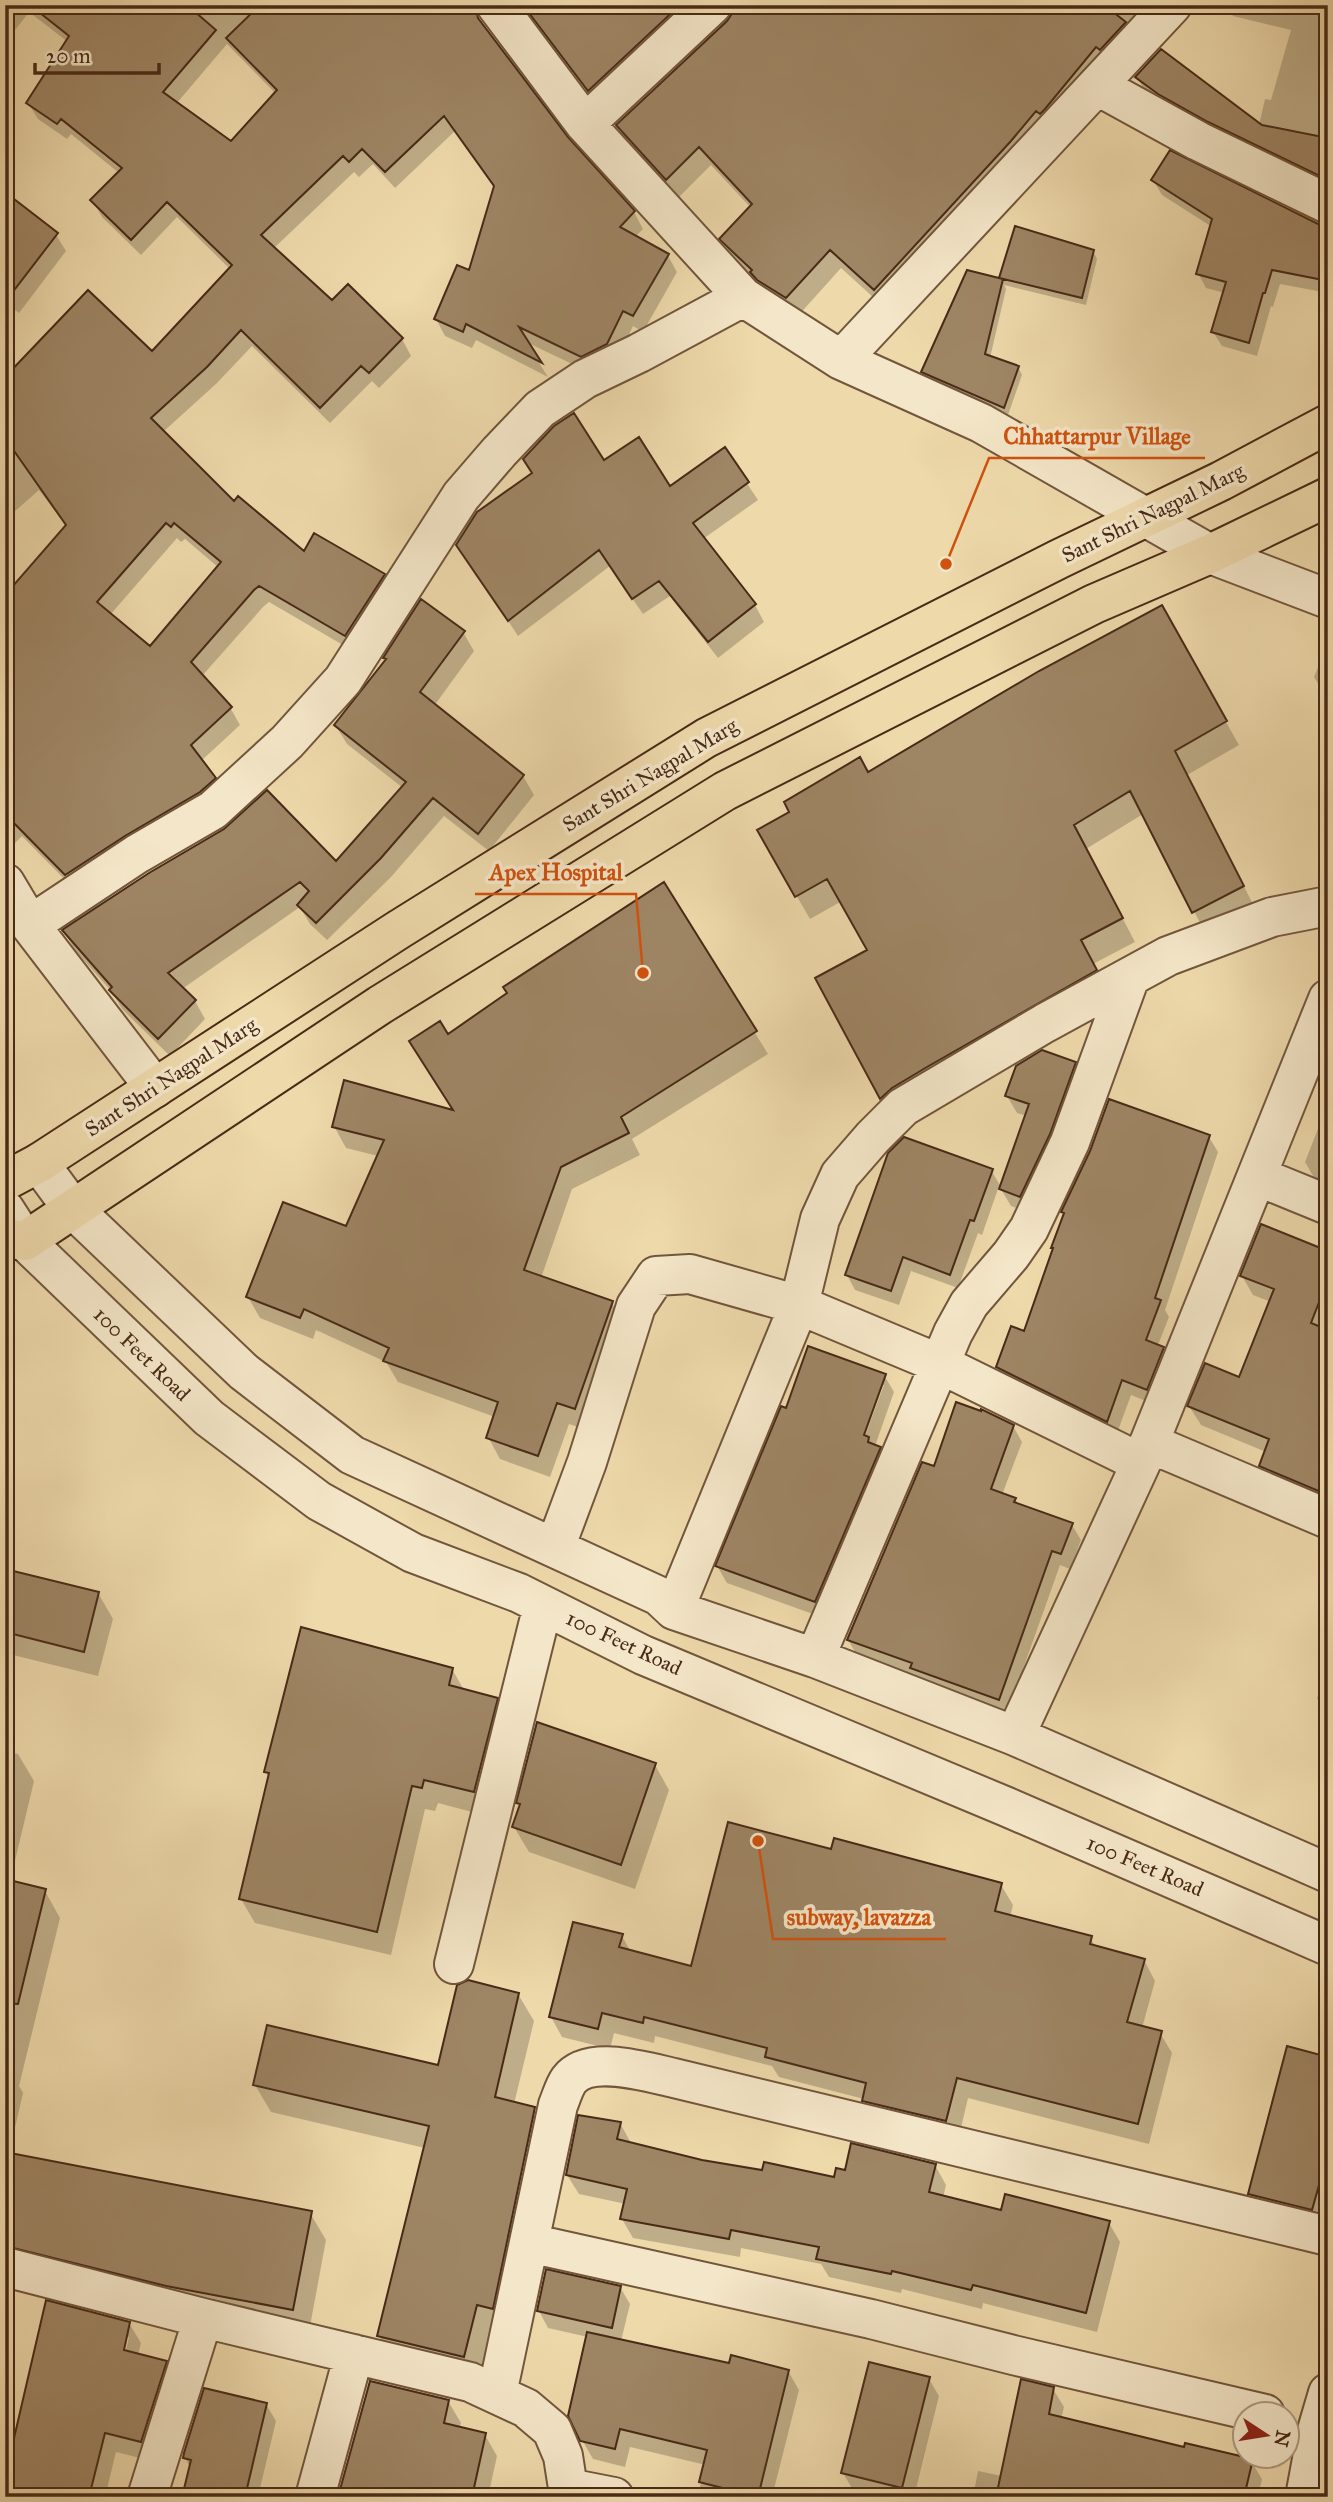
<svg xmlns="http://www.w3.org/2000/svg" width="1333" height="2502" font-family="'IM FELL Great Primer',serif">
  <rect width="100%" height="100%" fill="#eed9ab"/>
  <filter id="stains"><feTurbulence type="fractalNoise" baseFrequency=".00286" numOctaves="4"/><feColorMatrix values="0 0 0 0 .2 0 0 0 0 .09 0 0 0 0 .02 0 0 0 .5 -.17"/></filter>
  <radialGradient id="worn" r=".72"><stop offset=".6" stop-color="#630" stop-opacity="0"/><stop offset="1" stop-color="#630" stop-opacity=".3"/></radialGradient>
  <path fill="#0003" fill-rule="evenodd" d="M5,5h452l109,133 68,74 9,17 -8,8 33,19 9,16 -34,60 -10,-6 -17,35 -25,12 -65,-31 22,35 -72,-37 -4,8 -27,-12 -9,-17 34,-47 25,-84 -40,-57 -60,57 -22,-24 -14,13 -5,-5 -81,77 59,54 70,36 9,17 -32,32 -7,-7 -42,42 -78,-77 -35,37 -54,49 71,72 71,49 79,22 10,17 -39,60 -86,-50 -6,5 -61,69 29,33 9,16 -39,36 23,35 -148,95 -54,-55 -7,7 -10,-9v-245l5,3 57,-65 -28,-37 -34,30v-141l147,-25 78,-85 -53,-52 -36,38 -39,-38 -9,-16 26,-28 -48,-39 -4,5 -29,-20 -10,-16 40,-61 -39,-30 -24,31zM227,44l49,50 -45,50 -55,-40zM177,538l4,4 4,-3 34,29 -69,81 -40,-34z
    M519,5h195l-114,104 -73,-98z
    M734,5h430l-279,303 -44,-40 -44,49 -34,-25 -5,-9 -25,-25 -11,-19 29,-31 -40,-43 -33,33 -49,-53 -11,-19 111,-104 5,-9z
    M1227,5h101v184l-183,-98 -8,-14 122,48 6,-26 6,1 20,-70 -58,-14z
    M1153,180l175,47v66l-48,-9 -7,23 -2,-1 -14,50 -35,-10 -9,-14 12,-39 -19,-5 -8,-15 14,-46 -50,-32z
    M5,194l51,41 10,16 -47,62 -14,-11z
    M1093,251l4,8 -11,46 -82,-20 2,4 -16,69 28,9 4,8 -14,40 -80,-35 -5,-8 45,-100 35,9 -2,-4z
    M724,449l34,51 -55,39 52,66 9,17 -46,36 -48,-62 -27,18 -33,-48 -92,70 -60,-91 145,-82 67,26z
    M1161,607l78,138 -52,30 69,135 -49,26 -64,-122 -57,35 49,93 -42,22 16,30 -214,127 -77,-143 51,-27 -27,-50 -32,18 -51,-88 109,-57z
    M463,632l11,19 -40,55 89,70 11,19 -45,56 -45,-35 -53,61 -64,63 -17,-16 -10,-17 -118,82 13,12 10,18 -35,37 -48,-47 -10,-17 -38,-43 -10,-18 272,-67 67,-76 -56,-44 -11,-18 51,-65 -2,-3z
    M1328,643v57l-14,-23z
    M663,884l105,170 -136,85 8,16 -68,34 -31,89 71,25 12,22 -37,105 -18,-6 -19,53 -50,-18 -12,-22 7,-20 -97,-35 -12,-20 -70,-32 -3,9 -53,-21 -12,-21 99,-69 31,-72 -32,-8 -12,-22 121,-14 -8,-76z
    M1075,1064l9,17 -54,132 -19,-7 -12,-20 -17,49 -4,-2 -20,55 -47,-17 -12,34 -44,-15 -8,-15 144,-105 10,17 26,-71 -10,-3 -10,-17z
    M1328,1103v83l-12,-5 -11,-19z
    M1209,1137l9,15 -53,158 4,7 -11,28 5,3 9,16 -16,41 -25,-10 -15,41 -109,-53 -9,-16 27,-34z
    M1328,1253v257l-56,-25 -11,-19 5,-14 -65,-27 -12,-19 51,-27 31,-77 -18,-7 -11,-19z
    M5,1336l4,7 -4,14z
    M884,1375l10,17 -19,54 5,2 9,17 -65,153 -97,-35 -10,-17 71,-156zM880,1385h4l-22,59 -3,-1z
    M1013,1426l9,16 -20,53 12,4 3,6 55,20 9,15 -11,29 -10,-4 -53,149 -87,-30 -4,-8 -59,-21 -9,-15 87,-172z
    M5,1570l93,23 15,26 -15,57 -93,-23z
    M452,1669l12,21 32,9 14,24 -23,93 -49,-13 -3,8 -10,-2 -34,146 -136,-32 -14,-24 28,-121 -3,-6z
    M1328,1670v47l-11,-19z
    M5,1751l13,3 16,27 -24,101 35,9 15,27 -41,168 4,7 -14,61 301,59 16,27 -18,97 -303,-75z
    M655,1765l14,25 -34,99 -106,-37 -15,-25 7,-20 -3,-4z
    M1328,1814v15l-4,-6z
    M833,1851l168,34 12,20 -3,12 80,21 6,9 48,13 11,21 -13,47 18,5 12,20 -23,91 -181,-46 -10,43 -82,-20 -12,-22 -85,-22 -7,-11 -117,-30 -1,7 -40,-10 -4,16 -48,-12 -11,-20 71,-81 9,16 61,16z
    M518,1994l16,27 -20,83 20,5 16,27 -70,248 -85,-21 -16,-27 46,-188 -154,-36 -16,-27 185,-17z
    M1328,2059v170l-64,-10 -14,-25z
    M620,2123l11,20 70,18 63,11 71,7 11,-7 89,-7 11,20 -3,13 59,14 107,11 11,19 -23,90 -114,-29 -1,6 -80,-20 -1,4 -72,-16 -8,-13 -80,-16 -1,9 -107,-19 -11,-19 4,-15 -47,-10 -12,-19z
    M620,2287l10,17 -9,37 109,25 58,5 11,19 -27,107h-75l9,-32 -76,-18 -5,20 -32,-8 -11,-19 6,-103 -40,-9 -9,-17z
    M129,2323l12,20 -3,12 28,7 11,20 -25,79 -36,-9 -11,45h-100v-29l4,1zM125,2337h4l-5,22 -4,-1z
    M929,2379l10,17 -25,101h-32l-29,-7 -10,-17z
    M1053,2389l11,18 -3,12 124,30 66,12 11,18 -4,18h-285l5,-26 24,5z
    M448,2401l13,22 -2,6 26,6 12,21 -9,41h-148z
    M266,2404l10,17 -18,76h-74l7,-28 -6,-11z"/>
  <path fill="#9e8564" stroke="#482a17" stroke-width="2" fill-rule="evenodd" d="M30,5h157l29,25 -53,62 68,49 46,-51 -51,-52 34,-33h215l3,13 90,119 67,74 -15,16 49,27 -36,62 -10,-5 -16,33 -26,13 -62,-30 23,36 -76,-39 -3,8 -29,-13 23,-54 12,5 25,-84 -50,-70 -59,56 -23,-23 -13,13 -6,-6 -82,79 71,65 16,-16 55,54 -34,35 -8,-7 -41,42 -79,-78 -34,37 -56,51 83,83 4,-5 66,55 10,-18 71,41 -40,62 -86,-50 -5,4 -63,72 41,45 -41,38 25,33 -16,14 -75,44 -60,39 -60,-61v-219l61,-70 -61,-87v-61l83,-87 64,61 80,-86 -65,-63 -36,38 -41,-40 32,-32 -61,-49 -4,5 -31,-21 43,-67zM166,523l5,4 3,-4 47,39 -71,84 -53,-44z
    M523,5h157l-92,86z
    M733,5h371l22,17 -26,28 -4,-3 -51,62 -5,5 -4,-3 -25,30 -137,149 -44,-40 -44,48 -29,-18 -7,-8 2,-2 -33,-31 33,-35 -53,-57 -33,33 -50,-55 111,-104 6,-9z
    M1161,49l101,76 66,13v42l-120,-58 -50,-28 -23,-17z
    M1170,150l148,74 10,2v55l-56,-11 -7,23h-2l-14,50 -38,-11 15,-50 -30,-8 16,-55 -61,-39z
    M5,192l53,41 -53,69z
    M1015,226l79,24 -12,48 -83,-20z
    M967,270l36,9 -18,75 34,12 -15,42 -83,-36z
    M574,413l30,47 35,-23 31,49 55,-39 24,35 -56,41 63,81 -48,38 -49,-61 -27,18 -33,-49 -91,71 -52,-76 21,-33 55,-39 -9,-14 31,-33z
    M421,599l44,32 -45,61 104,83 -46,59 -45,-36 -52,60 -65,65 -19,-18 12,-14 -9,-9 -132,91 28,27 -38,39 -49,-49 3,-3 -50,-57 87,-57 75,-44 43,-39 69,71 70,-79 -72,-57 52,-66 -3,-1z
    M1162,605l65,116 -52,30 69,135 -52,27 -62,-122 -56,34 49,93 -42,22 16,30 -170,97 -35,21 -12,11 -65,-121 52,-28 -40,-71 -32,18 -38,-67 32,-18 -5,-10 76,-45 8,15 171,-101z
    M664,882l93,149 -136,86 8,16 -68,34 -37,103 89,31 -38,108 -18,-6 -19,53 -52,-18 12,-36 -115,-41 6,-13 -85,-39 -4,9 -54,-21 37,-95 63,24 38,-86 -52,-13 12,-47 109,30 -44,-69 31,-20 8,13 59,-41 -4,-6z
    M1042,1050l34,12 -26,72 -30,63 -21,-8 30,-85 -24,-8 11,-30z
    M1109,1099l101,36 -55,163 6,2 -15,40 18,7 -17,43 -25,-10 -15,42 -111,-55 15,-41 13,5 29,-83h-2l13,-35 -3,-1 29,-61z
    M904,1137l89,32 -19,52 -4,-1 -20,55 -47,-18 -12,34 -46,-16 43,-122z
    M1261,1224l67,27v28l-17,44 17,7v165l-69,-29 10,-27 -82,-33 18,-43 34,14 35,-88 -34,-13z
    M808,1346l78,28 -22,61 5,2 -1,5 13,5 -66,155 -100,-36 66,-160 5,2z
    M956,1402l25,9v-2l33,16 -23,64 25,9 -2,4 59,21 -12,31 -9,-3 -53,149 -89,-32 2,-5 -65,-23 75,-178 12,4z
    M5,1569l94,23 -15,60 -79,-20z
    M301,1627l152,41 -4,17 49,13 -24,94 -50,-12 -2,8 -10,-2 -35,146 -138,-33 30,-126 -5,-1z
    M537,1722l119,41 -35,102 -109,-38 8,-23 -4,-1z
    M728,1822l103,27 3,-11 168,45 -7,28 97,25 -2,8 55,15 -18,63 35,9 -24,93 -181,-46 -11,43 -84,-20 4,-18 -101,-26 2,-9 -123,-31 -1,6 -41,-10 -4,16 -49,-12 24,-95 50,12 -4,13 72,19z
    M5,1879l41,10 -28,115 -13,-1z
    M468,1980l51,13 -24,104 40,10 -42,202 -16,-4 -13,52 -87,-21 52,-210 -176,-41 14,-60 171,40 19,-80z
    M1287,2046l41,11v96l-16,57 -64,-16z
    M578,2115l43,7 -4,17 85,21 60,10 2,-8 70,15 2,-9 9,2 6,-27 85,21 -7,28 72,18 4,-16 105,27 -24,92 -113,-28 -2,5 -79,-19 -1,3 -75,-15 3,-12 -88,-17 -2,9 -109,-20 7,-30 -61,-14z
    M5,2152l307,59 -19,99 -127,-24 -161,-40z
    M546,2269l75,17 -9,42 -75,-17z
    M46,2300l84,22 -6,28 43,11 -26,81 -36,-9 -16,64h-84v-20z
    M587,2332l142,31 2,-8 58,15 -31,127 -59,-15 8,-32 -87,-21 -5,20 -35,-8 -12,-25z
    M869,2362l61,15 -28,111 -61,-15z
    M1021,2379l33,8 -5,27 135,33 1,-4 68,16 -9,38h-248z
    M370,2381l79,19 -5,23 42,10 -14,64h-134z
    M204,2388l63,15 -22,94h-63l9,-37 -8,-2 1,-5z"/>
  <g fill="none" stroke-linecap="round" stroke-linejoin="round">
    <defs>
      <path id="minor" d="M496,5l89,119 158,173 98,63 140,63 229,131 118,45
        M1098,86l100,55 130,63
        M585,124l127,-119
        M841,360l331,-355
        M5,883l25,42 125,163
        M30,925l107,-71 76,-44 74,-68 56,-62 118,-184 38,-44 41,-43 45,-30 54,-26 104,-56
        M39,1163l33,45 172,164 108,83 307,141 15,14 141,48 200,78 313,137
        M1257,1176l71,29
        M5,1210l20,31 184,177 110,83 94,52 106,40 124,62 364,152 321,139
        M1149,1443l179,76
        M555,1548l32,-86 49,-156 20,-30 34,-2 109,31 141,59 201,99
        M674,1610l125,-305 21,-86 20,-44 33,-38 30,-30 142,-84 123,-67 104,-39 56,-11
        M815,1658l138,-325 16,-29 42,-49 18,-26 41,-87 60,-165
        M1015,1736l126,-273 187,-464
        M454,1964l89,-359
        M529,2243l342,76 142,36 252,59
        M5,2267l198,51 267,64 56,26 26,22 11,26 5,32 -2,9
        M497,2394l61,-289c3,-7 6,-18 11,-25 20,-26 78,-8 105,-2l654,158
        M568,2488l46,9
        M147,2497l56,-179
        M315,2497l39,-143
        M1305,2497l13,-70 10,-34"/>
      <path id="major" d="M5,1181l34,-18 359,-233 308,-192 353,-179 162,-78 107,-57
        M5,1238l20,3 355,-236 345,-214 369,-187 116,-50 118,-57"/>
    </defs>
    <use href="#minor" stroke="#72563c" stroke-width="42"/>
    <use href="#major" stroke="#482a17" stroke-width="42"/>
    <use href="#minor" stroke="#f4e6c8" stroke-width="38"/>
    <use href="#major" stroke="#eed9ab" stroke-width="38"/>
  </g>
  <g text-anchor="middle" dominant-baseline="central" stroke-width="7" stroke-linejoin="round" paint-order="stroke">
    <g font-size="21" fill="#482a17" stroke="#f4e6c8">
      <text transform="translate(1153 513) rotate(-26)">Sant Shri Nagpal Marg</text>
      <text transform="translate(650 775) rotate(-31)">Sant Shri Nagpal Marg</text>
      <text transform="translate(171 1077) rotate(-33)">Sant Shri Nagpal Marg</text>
      <text transform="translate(142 1354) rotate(44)">100 Feet Road</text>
      <text transform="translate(624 1643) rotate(25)">100 Feet Road</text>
      <text transform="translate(1145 1866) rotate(23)">100 Feet Road</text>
    </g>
  </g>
  <path fill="none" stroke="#d0520e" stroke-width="2.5" d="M946 564L989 458H1205M643 973L636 894H475M758 1841L773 1939H946"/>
  <g fill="#d0520e" stroke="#f4e6c8" stroke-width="2.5">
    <circle cx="946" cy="564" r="7"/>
    <circle cx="643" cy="973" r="7"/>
    <circle cx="758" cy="1841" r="7"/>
  </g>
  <g font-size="23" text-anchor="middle" font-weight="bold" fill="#d0520e" stroke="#f4e6c8" stroke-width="7" stroke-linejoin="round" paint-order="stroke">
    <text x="1097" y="444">Chhattarpur Village</text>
    <text x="556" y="880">Apex Hospital</text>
    <text x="859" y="1925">subway, lavazza</text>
  </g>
  <rect width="1333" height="2502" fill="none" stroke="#eed9ab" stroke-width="28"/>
  <rect x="7" y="7" width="1319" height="2488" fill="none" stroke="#482a17" stroke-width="3.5"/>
  <rect x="14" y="14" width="1305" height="2474" fill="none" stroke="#482a17" stroke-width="2"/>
  <g transform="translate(1266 2435) rotate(102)"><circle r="33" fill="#f4e6c8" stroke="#af9b81" stroke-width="2"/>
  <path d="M0-5L12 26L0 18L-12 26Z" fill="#8f2418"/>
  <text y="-10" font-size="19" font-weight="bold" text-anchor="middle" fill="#482a17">N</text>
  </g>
  <path d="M35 63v10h124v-10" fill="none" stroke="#482a17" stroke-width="3.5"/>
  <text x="46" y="63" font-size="21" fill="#482a17" stroke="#f4e6c8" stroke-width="5" paint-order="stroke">20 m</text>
  <rect width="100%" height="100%" filter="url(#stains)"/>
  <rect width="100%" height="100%" fill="url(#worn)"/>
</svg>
